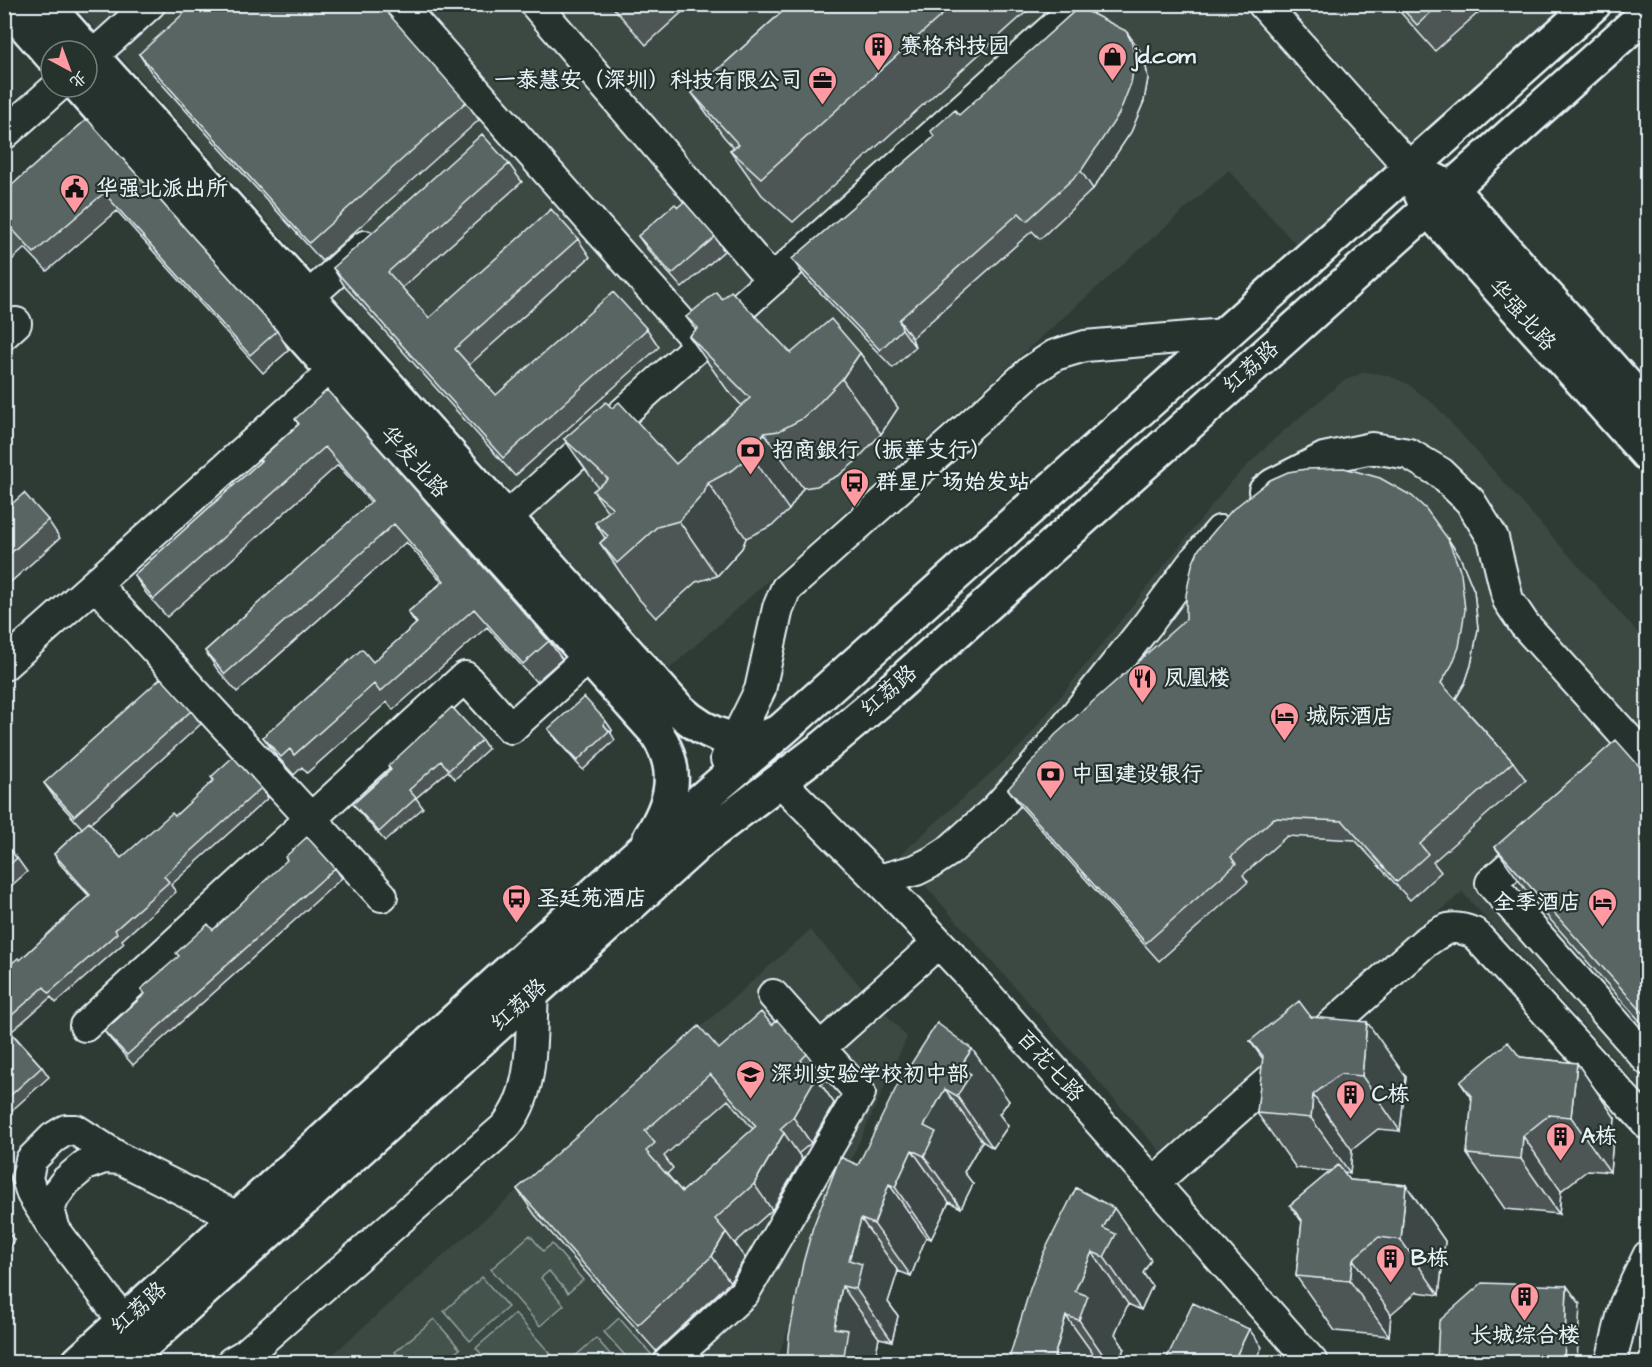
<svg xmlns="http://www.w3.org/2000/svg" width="1652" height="1367" font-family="'Architects Daughter','LXGW WenKai TC',sans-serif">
  <rect width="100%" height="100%" fill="#2e3b35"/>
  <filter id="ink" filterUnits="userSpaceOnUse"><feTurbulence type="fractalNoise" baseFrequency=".0167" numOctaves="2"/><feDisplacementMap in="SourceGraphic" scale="12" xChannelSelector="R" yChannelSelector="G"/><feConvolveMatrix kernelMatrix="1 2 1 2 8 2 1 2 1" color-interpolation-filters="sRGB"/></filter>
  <g filter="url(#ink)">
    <path fill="#3b4843" d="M74,5h1491l-268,241 -68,-76 -560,499z
      M1365,372l22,3 21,9 27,21 212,238v452l-185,-203 -297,265 -266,-301 124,-112 205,-259 44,-44 71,-60z
      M810,930l97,107 -56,123 -75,202h-452z"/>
    <path fill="#45524e" stroke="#96a2a3" stroke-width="1.5" d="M530,1235l13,16 9,-7 31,36 -15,13 -19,-22 -8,7 23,27 -24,21 -49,-57z
      M482,1277l26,30 -38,34 -26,-30z
      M515,1314l43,48h-69l-13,-14z
      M619,1318l32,36 -9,8h-11l-27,-30z
      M434,1319l26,30 -16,13h-40l-9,-10z
      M596,1338l21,24h-41l-4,-3z"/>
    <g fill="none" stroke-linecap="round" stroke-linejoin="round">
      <defs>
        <path id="minor" d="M399,4l301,340
          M535,4l237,276
          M1263,4l147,164
          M87,61l63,-57
          M4,134l53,-47
          M308,297l57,-51
          M4,334l12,-11
          M1264,491l9,-7 51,-26 48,-10 37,6 32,19 29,28 23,37 15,62 16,24 124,137
          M506,518l574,-514
          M95,584l287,312
          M4,665l329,-293
          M726,759l34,-69 18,-82 8,-19 245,-218 24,-16 30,-9 140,-12
          M779,780l124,125 70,74 339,383
          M1540,839l-49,44 157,177
          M878,880l38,-10 16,-8 17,-11 46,-41 39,-43 113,-142 48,-65 25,-29
          M85,1026l380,-349 46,51 78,-71
          M820,1048l118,-105
          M1154,1183l270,-240c20,-14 27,-20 50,-10l174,191
          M54,1229l-22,-35 -5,-16 4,-18 22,-22 13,-8h10l45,29
          M124,1322l-69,-92 -6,-20 5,-13 12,-16 19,-16 19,-7 17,1 118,59
          M232,1362l14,-8 258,-226c32,-36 26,-91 29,-136
          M669,1362l75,-69 116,-200 -87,-98
          M1611,1362l14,-58 23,-48"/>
        <path id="major" d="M6,4l45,51
          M45,4l42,47
          M87,51l592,659c28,26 65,40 101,21
          M80,87l576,645c25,38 17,69 -6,106
          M1430,178l20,10 198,221
          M1419,189l9,20 220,246
          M79,1362l555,-504 150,-130 810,-724
          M124,1362l580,-524 120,-91 62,-52 762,-683"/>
      </defs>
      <use href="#minor" stroke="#e8f1f8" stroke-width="34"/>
      <use href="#major" stroke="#e8f1f8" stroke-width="38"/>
      <use href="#minor" stroke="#26332d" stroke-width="30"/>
      <use href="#major" stroke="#26332d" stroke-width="33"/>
    </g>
    <path fill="#4d5755" stroke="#e8f1f8" stroke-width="1.5" fill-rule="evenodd" d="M610,4h81l-45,41z
      M791,4h244l-242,218 -31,-27 -32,-45 4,-2 -10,-11 -32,-44z
      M1393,4h95l-53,47z
      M1139,49l6,13 3,16 -4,23 -13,31 -38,57 -53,50 -8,-8 -120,107 3,9 -22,21 -88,-91 -13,-18 142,-122 25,-22z
      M139,54l327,48 13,18 -157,141 -171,-189z
      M87,119l190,212 12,19 -26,23 -146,-162 -70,60 -22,-23 -21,19v-75z
      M509,164l13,18 -120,106 27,30 149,-79 12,18 -121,108 27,30 151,-66 12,18 -144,129 -170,-189 -12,-19z
      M678,207l37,30 9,14 -42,37 -34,-38 -10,-14z
      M722,299l69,54h69l38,55 -17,26 -26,28 -16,13 -22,11 -14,2 -14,22 -16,15 -27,13 -4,10 -25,28 -21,6 -40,36 -18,-20 -38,-55 5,-5 -10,-15 13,-11 -15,-21 5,-4 -34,-48 112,25 66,-58 -14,-15 -39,-55 7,-6 -10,-13z
      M295,419l254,222 13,18 -26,23 -49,-55 -94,83 -6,-8 -80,71 -5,-6 -8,8 -18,-20 -13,-18 110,-75 43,-38 -8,-12 34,-30 -36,-40 -169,150 -20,-23 -12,-18 166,-148 -33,-38 -171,152 -21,-24 -12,-18 127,-114 38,-36z
      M4,511l44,9 12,18 -56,50z
      M1448,539l12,18 14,34 4,38 -7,36 -6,18 -9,16 57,63 13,18 -93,82 8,10 -31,28 -55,-60 -68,-4 -44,39 5,7 -89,79 -138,-154 -13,-18z
      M191,711l10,13 -111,100 31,34 54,-42 39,-35 -3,-4 50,11 7,10 -97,87 5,7 -54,48 2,3 -68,60 -5,-6 -40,35 31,35 7,10 -41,37 -4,-5v-139l16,-10 69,-64 -29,-32 -6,-10 28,-26 -28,-31 -10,-14z
      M605,720l7,10 -1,3 4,7 -32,30 -28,-32 -7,-9z
      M482,740l6,9 -33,30 -7,-8 -32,27 7,10 -38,33 -25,-28 -7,-9 37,-34 -2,-4z
      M1647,775v254l-115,-130 -37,-52z
      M4,844l13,14 10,14 -23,20z
      M335,868l7,10 -209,187 -22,-25 -7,-9 41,-36 -4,-6 72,-59z
      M1311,1017l95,60 -6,54 -22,-2 -26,21 -2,23 -7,-1 7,8 56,5 39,56 -6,54 -22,-3 -26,22 -2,22 -54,-5 -39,-55 6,-54 -12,-17 41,-34 -35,-3 -39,-55 6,-54 -13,-18z
      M937,1023l72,78 -10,13 9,12 -15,22 -11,-7 -18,31 9,12 -12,24 -12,-6 -18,37 -5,-2 -15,39 -13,-5 -10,31 10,14 -6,25 -13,-3 -5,24h-87l71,-197z
      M719,1049l88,5 19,26 -5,4 13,19 -23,40 -13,11 4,5 -30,51 -37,33 10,15 -15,24 -74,69 -121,-136 -18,-26zM728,1100l25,29 -71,63 -15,-18 6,-6 -9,-12z
      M1520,1057l57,6 38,55 -5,54 -22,-2 -27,21 -2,23 -54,-5 -38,-55 5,-54 -12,-18z
      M1076,1188l75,72 -8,13 9,13 -11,24 -13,-6 -9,19 -4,11 9,14 -5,14h-111z
      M4,1227l10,13 -9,14 5,7 -6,4z"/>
    <path fill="#3e4745" stroke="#e8f1f8" stroke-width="1.5" d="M1126,31l13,18 6,13 3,16 -4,23 -13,31 -38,57 -12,-18z
      M899,320l13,18 3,9 -13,-18z
      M860,353l38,55 -17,26 -39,-55z
      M764,433l39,55 -14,22 -38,-55z
      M708,483l38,55 -4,10 -25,28 -38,-55z
      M1448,539l12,18 14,34 4,38 -7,36 -6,18 -11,18 -13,-18z
      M605,720l7,10 -1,3 -7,-8z
      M1367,1022l39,55 -6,54 -38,-55z
      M972,1049l37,52 -10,13 9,12 -15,22 -36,-52 3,-29z
      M1577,1063l38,55 -5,54 -39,-55z
      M816,1077l18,26 -23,40 -18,-26z
      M945,1089l37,52 -18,31 9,12 -12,24 -37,-52v-30z
      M1313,1095l39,55 -2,23 -39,-55z
      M784,1133l18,26 -30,51 -18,-26z
      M1523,1136l38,55 -2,23 -38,-55z
      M912,1150l37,52 -18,37 -36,-52z
      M889,1184l37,53 -15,39 -37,-52z
      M1406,1185l39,56 -6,54 -38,-55z
      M1114,1208l37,52 -8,13 9,13 -11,24 -37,-53 -1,-29z
      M861,1219l37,52 -10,31 10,14 -6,25 -36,-52 -7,-29z
      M4,1227l10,13 -9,14h-1z
      M726,1232l19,26 -15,24 -18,-26z
      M1092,1252l36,52 -13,30 9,14 -5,14h-11l-29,-42 -4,-29z
      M1353,1259l38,55 -2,22 -39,-55z
      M842,1286l37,52 -5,24h-25l-5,-6 -10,-28z
      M1567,1286l13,18 -3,58h-13z
      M1066,1316l33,46h-42l-3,-5z
      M1249,1329l13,18 -8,15 -17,-8z
      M830,1354l6,8h-6z"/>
    <path fill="#596563" stroke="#e8f1f8" stroke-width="1.5" fill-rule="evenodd" d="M194,4h186l86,98 -157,141 -170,-189z
      M791,4h163l-193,174 -31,-28 9,-5 -47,-52z
      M1398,4h42l-23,21z
      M1079,7l47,24 6,12 3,17 -4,23 -12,31 -38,57 -54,50 -8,-8 -120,107 3,9 -22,21 -88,-91 142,-122 -3,-6 24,-21 4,5z
      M87,119l190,212 -27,24 -146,-162 -70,60 -21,-23 -9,7v-45z
      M482,134l27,30 -121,108 41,46 122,-109 27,30 -123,110 41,46 117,-103 34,37 -144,129 -170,-190z
      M684,202l31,35 -43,37 -34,-38 37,-32 3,3z
      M731,291l60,62 40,-34 29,34 -18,26 -26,27 -16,14 -21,11 -15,2 -13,22 -17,14 -26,14 -4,10 -25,28 -22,6 -40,36 -17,-20 8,-7 -13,-13 18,-15 -20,-17 15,-12 -44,-40 42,-37 6,6 7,-6 57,62 74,-66 -61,-62 9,-8 -12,-11 30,-25 6,7z
      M327,390l222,251 -26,23 -49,-55 -94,83 -6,-8 -80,71 -4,-6 -9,8 -18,-20 99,-88 11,13 44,-39 -9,-11 36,-31 -50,-57 -169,150 -20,-23 167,-150 -47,-54 -171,152 -20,-24 127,-114 -2,-1 40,-36 -4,-5z
      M1344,468l36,10 32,18 14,13 22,30 13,34 4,37 -6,37 -7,18 -11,18 72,79 -93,82 8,10 -31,28 -54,-61 -69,-3 -43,39 5,7 -90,79 -138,-154 47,-54 131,-116v-24l6,-30 7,-16 33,-39 38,-30 18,-8 18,-3z
      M24,493l24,27 -44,39v-48z
      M161,678l30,33 -117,105 -30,-33z
      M584,697l21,23 -1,5 5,6 -32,30 -29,-32z
      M452,707l30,33 -33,30 -8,-9 -32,29 7,8 -37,34 -26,-28 38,-34 -3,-4z
      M1616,740l31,35v242l-152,-170z
      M233,757l28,31 -97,88 5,6 -54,48 2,3 -68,60 -5,-6 -40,35v-52l14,-12 2,2 70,-65 -36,-41 35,-32 32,36 51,-45 3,3 39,-36 -3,-3z
      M307,837l28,31 -208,187 -23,-24 41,-37 -4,-5 38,-33 -3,-3 32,-29 5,6 74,-70 -2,-3z
      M4,844l13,14 -13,12z
      M1299,1001l12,16 56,5 -5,54 -22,-2 -27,21 -2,23 -54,-5 6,-57 -13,-15z
      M761,1012l11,13 5,-5 30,34 -6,6 15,17 -23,40 -13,12 4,4 -30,51 -39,35 11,13 -14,24 -74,69 -121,-136 182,-163 20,23zM710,1074l46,52 -74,66 -36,-41 9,-8 -10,-12z
      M937,1023l35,26 -12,18 11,7 -14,22 -12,-7 -21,37 12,6 -12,24 -12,-6 -17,37 -6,-3 -15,40 -13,-5 -12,41 13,4 -6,25 -14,-3 -8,42 14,2 -4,26 -14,-2v8h-43l2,-26 14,-73 10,-36 27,-70 18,8 39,-79z
      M4,1025l38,42 -38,34z
      M1508,1042l12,15 57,6 -6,54 -22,-2 -26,21 -2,23 -54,-5 5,-57 -12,-15z
      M1338,1165l12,15 56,5 -5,55 -22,-3 -26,22 -3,22 -54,-5 6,-56 -12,-15z
      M1076,1188l38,20 -11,20 13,6 -12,23 -12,-5 -17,39 13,5 -9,24 -13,-4 -12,41 13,3 -1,2h-58l22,-73 13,-35z
      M1482,1283l85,3 -3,76h-127l2,-41z
      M1193,1303l56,26 -12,25 17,8h-89z"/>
  </g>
  <defs>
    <symbol id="building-pin" viewBox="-11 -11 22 30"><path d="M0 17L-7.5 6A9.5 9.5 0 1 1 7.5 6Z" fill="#ff9aa2" stroke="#26332d"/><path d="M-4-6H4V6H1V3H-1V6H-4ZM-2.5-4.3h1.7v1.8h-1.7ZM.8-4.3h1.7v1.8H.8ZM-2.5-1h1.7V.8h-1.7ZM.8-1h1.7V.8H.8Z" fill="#111"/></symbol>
    <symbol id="shop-pin" viewBox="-11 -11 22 30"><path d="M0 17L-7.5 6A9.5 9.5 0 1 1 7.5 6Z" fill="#ff9aa2" stroke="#26332d"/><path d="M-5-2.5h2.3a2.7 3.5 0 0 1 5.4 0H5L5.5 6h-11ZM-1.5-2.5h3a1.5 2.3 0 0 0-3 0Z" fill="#111"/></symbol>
    <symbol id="office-pin" viewBox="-11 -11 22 30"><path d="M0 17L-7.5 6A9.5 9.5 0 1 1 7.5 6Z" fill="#ff9aa2" stroke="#26332d"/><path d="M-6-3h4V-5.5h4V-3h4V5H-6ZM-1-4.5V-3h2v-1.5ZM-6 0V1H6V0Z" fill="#111"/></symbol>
    <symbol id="civic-pin" viewBox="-11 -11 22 30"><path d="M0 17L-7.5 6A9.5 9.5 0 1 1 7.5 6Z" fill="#ff9aa2" stroke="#26332d"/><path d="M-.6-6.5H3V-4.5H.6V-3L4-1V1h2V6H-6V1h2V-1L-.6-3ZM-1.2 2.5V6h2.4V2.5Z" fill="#111"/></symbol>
    <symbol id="bank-pin" viewBox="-11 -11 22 30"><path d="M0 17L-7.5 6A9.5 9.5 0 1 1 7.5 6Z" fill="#ff9aa2" stroke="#26332d"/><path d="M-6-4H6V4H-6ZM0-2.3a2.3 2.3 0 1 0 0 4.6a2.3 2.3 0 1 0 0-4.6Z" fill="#111"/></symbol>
    <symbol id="bus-pin" viewBox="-11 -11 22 30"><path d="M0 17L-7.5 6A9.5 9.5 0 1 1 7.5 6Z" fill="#ff9aa2" stroke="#26332d"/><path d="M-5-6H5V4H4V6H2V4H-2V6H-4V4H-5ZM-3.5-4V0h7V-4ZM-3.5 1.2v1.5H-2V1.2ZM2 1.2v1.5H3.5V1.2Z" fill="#111"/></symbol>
    <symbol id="restaurant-pin" viewBox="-11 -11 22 30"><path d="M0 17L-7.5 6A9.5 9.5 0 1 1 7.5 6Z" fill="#ff9aa2" stroke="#26332d"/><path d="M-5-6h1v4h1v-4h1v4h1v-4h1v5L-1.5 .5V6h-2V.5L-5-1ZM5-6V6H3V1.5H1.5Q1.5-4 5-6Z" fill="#111"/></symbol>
    <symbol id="hotel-pin" viewBox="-11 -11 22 30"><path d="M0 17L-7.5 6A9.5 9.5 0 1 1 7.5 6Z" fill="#ff9aa2" stroke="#26332d"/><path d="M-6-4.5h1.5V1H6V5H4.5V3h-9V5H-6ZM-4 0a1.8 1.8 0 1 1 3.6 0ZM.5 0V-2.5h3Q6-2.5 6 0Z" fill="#111"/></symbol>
    <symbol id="school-pin" viewBox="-11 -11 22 30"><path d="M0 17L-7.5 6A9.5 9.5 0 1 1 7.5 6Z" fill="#ff9aa2" stroke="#26332d"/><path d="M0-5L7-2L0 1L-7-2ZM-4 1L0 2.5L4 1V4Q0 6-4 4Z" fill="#111"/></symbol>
  </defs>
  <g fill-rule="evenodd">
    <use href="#building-pin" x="862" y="30" width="33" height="45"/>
    <use href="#shop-pin" x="1096" y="40" width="33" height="45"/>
    <use href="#office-pin" x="806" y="64" width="33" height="45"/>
    <use href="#civic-pin" x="58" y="172" width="33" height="45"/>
    <use href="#bank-pin" x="734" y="434" width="33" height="45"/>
    <use href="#bus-pin" x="838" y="466" width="33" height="45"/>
    <use href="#restaurant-pin" x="1126" y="662" width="33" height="45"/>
    <use href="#hotel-pin" x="1268" y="700" width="33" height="45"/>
    <use href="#bank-pin" x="1034" y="758" width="33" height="45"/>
    <use href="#bus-pin" x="500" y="882" width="33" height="45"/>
    <use href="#hotel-pin" x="1586" y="886" width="33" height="45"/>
    <use href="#school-pin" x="734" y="1058" width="33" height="45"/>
    <use href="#building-pin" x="1334" y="1078" width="33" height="45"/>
    <use href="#building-pin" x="1544" y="1120" width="33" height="45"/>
    <use href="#building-pin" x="1374" y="1242" width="33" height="45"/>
    <use href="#building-pin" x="1508" y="1280" width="33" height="45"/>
  </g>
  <g text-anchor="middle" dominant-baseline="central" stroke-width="4.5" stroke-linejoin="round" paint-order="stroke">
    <g font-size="22" font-weight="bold" fill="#e8f1f8" stroke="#26332d" text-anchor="start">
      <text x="900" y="46">赛格科技园</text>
      <text x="1134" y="56">jd.com</text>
      <text x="802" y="80" text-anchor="end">一泰慧安（深圳）科技有限公司</text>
      <text x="96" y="188">华强北派出所</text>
      <text x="772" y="450">招商銀行（振華支行）</text>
      <text x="876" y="482">群星广场始发站</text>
      <text x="1164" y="678">凤凰楼</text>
      <text x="1306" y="716">城际酒店</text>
      <text x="1071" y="774">中国建设银行</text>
      <text x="537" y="898">圣廷苑酒店</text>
      <text x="1581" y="902" text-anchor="end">全季酒店</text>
      <text x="771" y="1074">深圳实验学校初中部</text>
      <text x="1372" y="1094">C栋</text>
      <text x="1581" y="1136">A栋</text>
      <text x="1411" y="1258">B栋</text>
      <text x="1525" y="1335" text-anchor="middle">长城综合楼</text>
    </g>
    <g font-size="22" fill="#e8f1f8" stroke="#26332d">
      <text transform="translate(1522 315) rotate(48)">华强北路</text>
      <text transform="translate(1251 367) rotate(-42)">红荔路</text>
      <text transform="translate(414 462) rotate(48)">华发北路</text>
      <text transform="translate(889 691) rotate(-41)">红荔路</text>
      <text transform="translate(519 1005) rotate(-42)">红荔路</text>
      <text transform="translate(1050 1066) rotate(48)">百花七路</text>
      <text transform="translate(139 1308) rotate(-42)">红荔路</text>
    </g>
  </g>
  <rect width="1652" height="1367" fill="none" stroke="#26332d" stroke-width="24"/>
  <rect x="12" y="12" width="1628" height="1343" fill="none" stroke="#e8f1f8" stroke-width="2" filter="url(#ink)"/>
  <g transform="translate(69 69) rotate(139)"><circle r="28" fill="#26332d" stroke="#747f7e" stroke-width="1.5"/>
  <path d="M0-4.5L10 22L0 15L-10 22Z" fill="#ff9aa2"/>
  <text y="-9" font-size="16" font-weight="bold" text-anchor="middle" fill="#e8f1f8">北</text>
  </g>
</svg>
